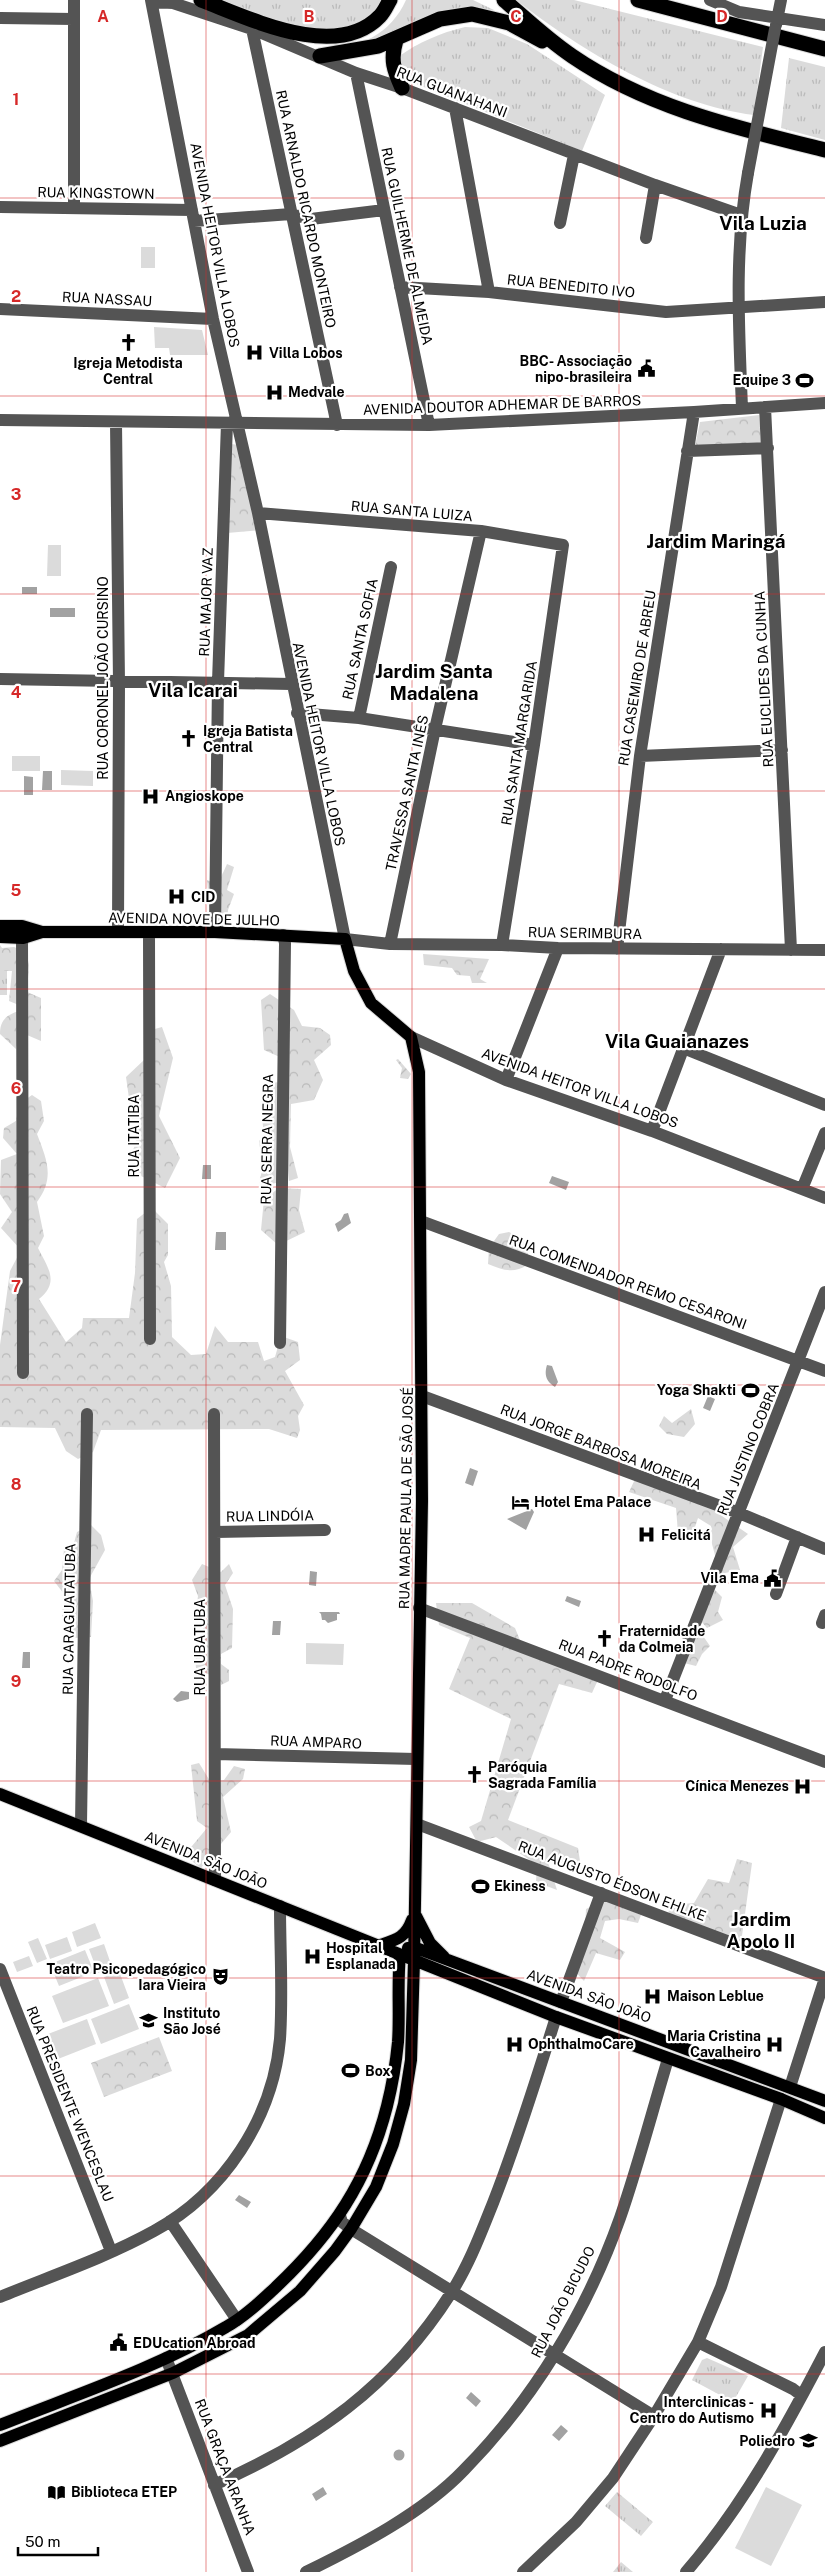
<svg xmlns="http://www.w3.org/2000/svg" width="825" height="2572" font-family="'Public Sans',sans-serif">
  <defs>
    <pattern id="grass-tufts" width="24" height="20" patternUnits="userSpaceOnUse" patternTransform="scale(1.25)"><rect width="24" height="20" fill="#dbdbdb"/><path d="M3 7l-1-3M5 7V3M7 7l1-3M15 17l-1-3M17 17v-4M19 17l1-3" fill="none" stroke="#bababa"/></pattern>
    <pattern id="forest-crowns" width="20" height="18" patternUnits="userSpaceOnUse" patternTransform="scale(1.25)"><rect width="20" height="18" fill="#dbdbdb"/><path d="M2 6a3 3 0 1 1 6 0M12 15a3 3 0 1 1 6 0" fill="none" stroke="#bababa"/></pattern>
    <pattern id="garden-furrows" width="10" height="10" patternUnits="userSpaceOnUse" patternTransform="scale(1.25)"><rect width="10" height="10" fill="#dbdbdb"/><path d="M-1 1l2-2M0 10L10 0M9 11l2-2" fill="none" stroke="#bababa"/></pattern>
  </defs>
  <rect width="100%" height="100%" fill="#fff"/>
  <path fill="url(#grass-tufts)" d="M221,0h164l-16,20 -31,13 -70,-13z
    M406,0h67l21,10 -43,4 -58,25 -66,14 -11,-4c38,3 74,-13 90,-49z
    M516,0h58l189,47 -9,68c-83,-10 -172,-64 -238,-115z
    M465,27l23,1 39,16 78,51 -23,56 -183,-74 -1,-20c21,-15 42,-24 67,-30z
    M789,58l36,9v73l-44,-12z
    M0,952h7v43h-7z
    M707,2358l41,18 -15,26 -41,-22 10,-20z
    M617,2492l36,30 -12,14 -36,-30z
    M621,2562l12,10h-20z"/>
  <path fill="url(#forest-crowns)" d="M759,415l2,29 -66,2 5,-24z
    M230,444l11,1 20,85 -34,3z
    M227,864l7,3 -7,23 7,4 -6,16 -1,16 -4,3 -13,-12 -3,-37 11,4z
    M0,945l2,3 12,-1 12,5 3,13 -2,27 14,6v43l-21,-9 -4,17 -16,-15c0,-19 12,-20 26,-26l-17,-7 3,-30h-12z
    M423,954l66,5 -9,20 7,4h-15l-2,-7 -13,-1 -5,-7 -28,-3z
    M270,994l24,16 8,16 18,2 10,7 1,10 -17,15 9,20 -9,20 -23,4 -1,43 8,31 -9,3 -1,-11h-6l-6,13 -14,3 -3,-4 4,-14 -4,-27 5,-6 -3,-26 2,-26 20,-1 -1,-24 -18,-8 -3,-50z
    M162,1027l11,31 -14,58 21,42 -15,30 -32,-16 -1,-18 7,-23 -7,-11 -6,-43 18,-17v-28z
    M32,1095l9,6 3,20 -7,13c10,26 18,44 0,68l7,34 -6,12c10,20 22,34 1,51l27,43 16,-14 1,-10h46l6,-45 2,-54 9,-7 9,-1 13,13v31l-4,7 7,24 1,51 19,18 15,-1 9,-28 13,16h30l6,19 11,-4 6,-21 17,6 2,18 -15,11 19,34 -6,11 2,14 -3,8 -28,-9 -168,1 -8,22 -15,7 -12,-8 -11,-23 -55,-1v-82l10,-74 11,-21 -20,-22 11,-16 -12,-18 1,-34 16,-6 -14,-16 1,-10 12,-7 3,-17z
    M279,1188l22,1 -2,21 6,22 -27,13 -17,-15 3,-31z
    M509,1232l20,10 -2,23c-13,9 -25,5 -39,-1l1,-16 10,-14z
    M691,1409l4,15 -11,13 -17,-3 -8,-8 5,-10 8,7z
    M636,1477l25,10 26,-6 35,35 26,18 -15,13 7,23 -20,4 -8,-30 -1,-18 -13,-8 -6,18 -14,-3 -2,-25 -47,-16z
    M91,1525l10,10 4,15 -16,29 4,22 -2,36 -17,1c-12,-15 -16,-23 -7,-40l-13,-17 8,-11 2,-21 10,-6 3,-11z
    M202,1564l19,8 8,-8 4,9 -8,12 8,24 -1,39 -11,6v10l8,6v11l-8,4 -1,-5 -24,-12c-2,-18 4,-34 12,-50l-12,-7 2,-15 -6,-16z
    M715,1590l7,7 -4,15 5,8 -16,8 -8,-9z
    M436,1603h36l43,25 7,17 75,37 -5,11 -33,-9 -51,136 70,28 3,20 -34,-9 10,31 -21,-8 1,-17 -41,-28 -19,5 -8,-15 12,-6 30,-102 -62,-30 21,-51 -31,-13z
    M688,1633l15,3 7,10 -8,8 -6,12 -12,-3z
    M199,1763l11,18 14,-1 10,-14 11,3 -2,10 -20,18 8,35 -30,36 -20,-15 11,-7 15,-18 -10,-7 -6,-56z
    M737,1859l15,4 -11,80 -73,-28 2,-10 24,-2 14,-24 21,4z
    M605,1900l36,15 -3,8 -19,-4 -14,2 -5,17 25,14 -5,8 -24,-7 -12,28 -15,-16 16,-36 1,-20z
    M159,2037l13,34 -68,26 -13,-34z"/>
  <path fill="url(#garden-furrows)" d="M398,1059l13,15 -3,5 -8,-1 2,-10 -6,-8z"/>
  <path fill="#dbdbdb" d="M141,247h14v21h-14z
    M154,327l48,3 6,25h-38l-1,-7h-14z
    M48,545h13v31h-14z
    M12,756h28v15h-28z
    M61,770l32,1v15l-32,-1z
    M306,1643l38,1 -1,21 -37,-1z
    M95,1923l6,15 -24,9 -5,-15z
    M67,1937l5,14 -22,8 -5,-14z
    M38,1938l9,21 -10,4 -9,-21z
    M104,1944l8,23 -14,6 -9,-24z
    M85,1950l9,22 -35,14 -9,-22z
    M29,1956l4,10 -16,6 -4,-10z
    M119,1971l10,27 -15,6 -10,-27z
    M98,1978l11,28 -46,17 -11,-27z
    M129,2004l10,25 -38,15 -10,-25z
    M87,2019l9,25 -38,15 -10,-25z
    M766,2487l36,18 -31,61 -36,-18z"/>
  <path fill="#a2a2a2" d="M22,587h15v7h-15z
    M50,608h25v9h-25z
    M43,771h9v19h-10z
    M24,776l9,1v18h-9z
    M203,1165h8v14h-9z
    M552,1176l17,6 -3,8 -17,-7z
    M348,1213l3,10 -13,9 -3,-8 6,-4 3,-6z
    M216,1232h10v18h-11z
    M547,1365l5,1 6,16 -3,5c-9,-6 -11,-12 -8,-22z
    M708,1396l7,3 -5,12 -7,-3z
    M470,1468l8,3 -5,15 -8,-3z
    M532,1509l2,3 -8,18 -19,-11z
    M310,1571l7,1 -1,14 -7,-1z
    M567,1596l14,5 -2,6 -14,-6z
    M319,1612h20l1,2h-3v6l-9,3 -3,-3h-3l-1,-6z
    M273,1621h8l-1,14h-8z
    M23,1652h7v16h-8z
    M181,1691l8,1v7l-12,3 -4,-3z
    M239,2195l12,7 -4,6 -12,-8z
    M471,2392l10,9 -5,6 -10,-9z
    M561,2425l7,6 -9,10 -7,-6z
    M393.5 2455a5.5 5.5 0 1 1 11 0a5.5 5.5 0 1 1-11 0Z
    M323,2487l4,7 -11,7 -4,-7z"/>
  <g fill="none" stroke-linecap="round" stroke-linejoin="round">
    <defs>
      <path id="major" d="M0,926h22l20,6h173l130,7 9,32 17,32 40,34 8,35 3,429 -8,460 -3,99 -7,44 -11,40 -17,43 -25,42 -16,22 -35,40 -52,44 -75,38 -173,68
        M0,937l23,1 19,-6
        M0,1794l556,223 225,82 44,19
        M416,1916l14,27 14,14
        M377,1946c18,-6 28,-7 35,-26
        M408,1948l6,-1 10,4 401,150
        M0,2425c75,-30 157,-57 226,-98 18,-10 35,-26 50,-40 56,-53 92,-106 111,-181 5,-20 9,-43 11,-64 2,-29 -1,-58 2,-87"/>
      <path id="highway" d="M201,0c48,18 135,62 179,16 4,-4 7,-11 10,-16
        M504,0c22,19 44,40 68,56 76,52 165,72 253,94
        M638,0l187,49
        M396,40c-6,20 -2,30 6,48
        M320,56l58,-10 62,-27 32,-5 37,9 33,18"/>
    </defs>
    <use href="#major" stroke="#dbdbdb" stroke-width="14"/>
    <use href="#highway" stroke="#dbdbdb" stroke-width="17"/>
    <path stroke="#545454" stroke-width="12" d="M151,0l62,319 45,194 87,426 45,5 112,1 56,3 267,2
      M710,0l29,12 86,13
      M152,2l21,1 79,26 104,44 46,15 253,97 86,30
      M0,18l74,1
      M776,25l5,-25
      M252,29l85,396
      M356,73l73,352
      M455,108l34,184
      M0,207l192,3
      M74,208v-208
      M194,221l97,-7 20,5 73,-9
      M560,223l14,-68
      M646,238l9,-53
      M400,287l89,5 177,20 159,-10
      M0,309l213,10
      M765,407l26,543
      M742,408c-3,-78 -8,-157 6,-235
      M0,420l429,5 265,-13 131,-9
      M116,423l3,259 -1,250
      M687,451l81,-3
      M258,513l223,18 82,14 -29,200 -32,200
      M0,679l291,5
      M297,713l62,5 175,27
      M359,718l32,-151
      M640,756l142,-6
      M22,929l1,444
      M215,932l3,-250 9,-259
      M149,933l1,406
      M390,944l45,-215 46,-198
      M617,949l23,-193 54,-344
      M411,1037l95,43 146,51 173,67
      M683,1048l142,57
      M506,1080l52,-132
      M652,1131l69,-182
      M802,1189l23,-56
      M421,1221l404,150
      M280,1343l5,-400 -2,-8
      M422,1396l317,117 86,36
      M214,1414l1,466
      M215,1532l110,-2
      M776,1594l21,-57
      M419,1608l406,154
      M822,1623l3,-8
      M665,1700l160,-408
      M215,1754l201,5
      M417,1824l408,154
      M81,1825l6,-411
      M0,1969l111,282
      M561,2002l40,-109
      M790,2087l35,-109
      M340,2216l2,6 9,7 303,187
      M170,2221l67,99
      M0,2297c51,-21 105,-39 154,-66 70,-38 119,-113 126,-192 3,-44 0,-89 0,-133
      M698,2342l95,47 8,6
      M166,2358l82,214
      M214,2485c100,-44 178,-99 237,-192 18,-28 30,-60 42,-90 24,-61 43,-123 63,-186
      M306,2572c53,-26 117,-59 158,-102 70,-71 123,-159 156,-252 18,-52 32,-106 48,-159
      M523,2572l53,-50 37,-44 41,-62 44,-74 23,-55 60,-188
      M686,2572c57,-66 99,-143 139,-220"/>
    <use href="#major" stroke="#000" stroke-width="12"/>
    <use href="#highway" stroke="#000" stroke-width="15"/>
    <path stroke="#545454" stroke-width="12" d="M748,173l27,-144"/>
  </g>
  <path fill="none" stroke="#d62828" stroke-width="1" stroke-opacity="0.55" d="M206,0v2572M412,0v2572M619,0v2572M0,198h825M0,396h825M0,594h825M0,791h825M0,989h825M0,1187h825M0,1385h825M0,1583h825M0,1781h825M0,1978h825M0,2176h825M0,2374h825"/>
  <defs>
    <symbol id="church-bare" viewBox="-9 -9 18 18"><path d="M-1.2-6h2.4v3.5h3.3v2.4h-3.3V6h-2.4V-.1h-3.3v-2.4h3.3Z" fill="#000" stroke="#fff" stroke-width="2.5" paint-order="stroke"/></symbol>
    <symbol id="hospital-bare" viewBox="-9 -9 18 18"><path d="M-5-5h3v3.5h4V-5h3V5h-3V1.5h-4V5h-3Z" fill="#000" stroke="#fff" stroke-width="2.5" paint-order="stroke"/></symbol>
    <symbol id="civic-bare" viewBox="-9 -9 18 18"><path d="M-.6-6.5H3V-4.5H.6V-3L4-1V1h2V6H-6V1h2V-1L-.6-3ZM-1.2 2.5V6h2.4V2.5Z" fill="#000" stroke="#fff" stroke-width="2.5" paint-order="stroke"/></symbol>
    <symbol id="stadium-bare" viewBox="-9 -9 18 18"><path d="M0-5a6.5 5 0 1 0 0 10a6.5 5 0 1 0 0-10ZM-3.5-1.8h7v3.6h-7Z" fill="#000" stroke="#fff" stroke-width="2.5" paint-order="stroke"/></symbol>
    <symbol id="hotel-bare" viewBox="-9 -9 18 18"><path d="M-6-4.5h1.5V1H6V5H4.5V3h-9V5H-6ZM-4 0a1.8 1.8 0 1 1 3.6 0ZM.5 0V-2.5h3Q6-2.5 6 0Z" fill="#000" stroke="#fff" stroke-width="2.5" paint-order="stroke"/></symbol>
    <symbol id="theatre-bare" viewBox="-9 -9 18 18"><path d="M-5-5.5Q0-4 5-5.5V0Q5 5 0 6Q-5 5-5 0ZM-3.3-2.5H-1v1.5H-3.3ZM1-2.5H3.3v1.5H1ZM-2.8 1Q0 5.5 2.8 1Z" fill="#000" stroke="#fff" stroke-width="2.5" paint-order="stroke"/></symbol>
    <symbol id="school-bare" viewBox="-9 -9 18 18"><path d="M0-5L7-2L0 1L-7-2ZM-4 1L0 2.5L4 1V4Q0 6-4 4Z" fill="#000" stroke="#fff" stroke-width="2.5" paint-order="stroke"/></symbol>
    <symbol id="library-bare" viewBox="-9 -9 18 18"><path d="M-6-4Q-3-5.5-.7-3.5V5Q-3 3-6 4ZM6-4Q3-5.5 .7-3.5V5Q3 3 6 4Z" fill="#000" stroke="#fff" stroke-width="2.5" paint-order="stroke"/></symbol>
  </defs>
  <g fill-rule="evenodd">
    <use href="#church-bare" x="116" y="330" width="25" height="25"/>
    <use href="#hospital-bare" x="242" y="340" width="25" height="25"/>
    <use href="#civic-bare" x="634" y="356" width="25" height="25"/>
    <use href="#stadium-bare" x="792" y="368" width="25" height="25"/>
    <use href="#hospital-bare" x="262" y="380" width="25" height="25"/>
    <use href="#church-bare" x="176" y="726" width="25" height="25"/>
    <use href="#hospital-bare" x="138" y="784" width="25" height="25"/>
    <use href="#hospital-bare" x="164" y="884" width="25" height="25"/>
    <use href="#stadium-bare" x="738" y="1378" width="25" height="25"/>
    <use href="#hotel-bare" x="508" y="1490" width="25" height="25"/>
    <use href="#hospital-bare" x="634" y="1522" width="25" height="25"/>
    <use href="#civic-bare" x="760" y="1566" width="25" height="25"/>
    <use href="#church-bare" x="592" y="1626" width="25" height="25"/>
    <use href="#church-bare" x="462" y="1762" width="25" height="25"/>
    <use href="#hospital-bare" x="790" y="1774" width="25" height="25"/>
    <use href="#stadium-bare" x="468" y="1874" width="25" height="25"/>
    <use href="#hospital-bare" x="300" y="1944" width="25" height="25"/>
    <use href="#theatre-bare" x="208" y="1964" width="25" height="25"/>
    <use href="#hospital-bare" x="640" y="1984" width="25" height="25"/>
    <use href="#school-bare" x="136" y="2008" width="25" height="25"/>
    <use href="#hospital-bare" x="502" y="2032" width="25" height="25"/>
    <use href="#hospital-bare" x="762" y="2032" width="25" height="25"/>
    <use href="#stadium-bare" x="338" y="2058" width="25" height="25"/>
    <use href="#civic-bare" x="106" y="2330" width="25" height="25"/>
    <use href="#hospital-bare" x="756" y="2398" width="25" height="25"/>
    <use href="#school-bare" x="796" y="2428" width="25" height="25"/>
    <use href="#library-bare" x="44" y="2480" width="25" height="25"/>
  </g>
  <g text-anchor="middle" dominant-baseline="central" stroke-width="4.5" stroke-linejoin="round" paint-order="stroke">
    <g font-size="14" fill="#000" stroke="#fff">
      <text transform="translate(452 92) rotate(21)">RUA GUANAHANI</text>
      <text transform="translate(96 193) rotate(1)">RUA KINGSTOWN</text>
      <text transform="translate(306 209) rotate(78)">RUA ARNALDO RICARDO MONTEIRO</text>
      <text transform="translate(215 245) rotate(79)">AVENIDA HEITOR VILLA LOBOS</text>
      <text transform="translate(407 246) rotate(78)">RUA GUILHERME DE ALMEIDA</text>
      <text transform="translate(571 286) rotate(6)">RUA BENEDITO IVO</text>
      <text transform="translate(107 299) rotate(3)">RUA NASSAU</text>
      <text transform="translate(502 405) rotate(-2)">AVENIDA DOUTOR ADHEMAR DE BARROS</text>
      <text transform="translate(412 511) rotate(5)">RUA SANTA LUIZA</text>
      <text transform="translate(206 602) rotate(-88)">RUA MAJOR VAZ</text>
      <text transform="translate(360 639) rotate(-78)">RUA SANTA SOFIA</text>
      <text transform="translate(103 678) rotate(-90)">RUA CORONEL JOÃO CURSINO</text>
      <text transform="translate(637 678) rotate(-81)">RUA CASEMIRO DE ABREU</text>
      <text transform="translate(764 679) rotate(-93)">RUA EUCLIDES DA CUNHA</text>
      <text transform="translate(519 743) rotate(-81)">RUA SANTA MARGARIDA</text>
      <text transform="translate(319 744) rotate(78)">AVENIDA HEITOR VILLA LOBOS</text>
      <text transform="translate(407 793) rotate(-78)">TRAVESSA SANTA INÊS</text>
      <text transform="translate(194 919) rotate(1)">AVENIDA NOVE DE JULHO</text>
      <text transform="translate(585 933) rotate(1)">RUA SERIMBURA</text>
      <text transform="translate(580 1088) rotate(20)">AVENIDA HEITOR VILLA LOBOS</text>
      <text transform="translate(134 1136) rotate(-90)">RUA ITATIBA</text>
      <text transform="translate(267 1139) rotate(-89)">RUA SERRA NEGRA</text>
      <text transform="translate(628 1282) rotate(20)">RUA COMENDADOR REMO CESARONI</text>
      <text transform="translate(601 1447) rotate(21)">RUA JORGE BARBOSA MOREIRA</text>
      <text transform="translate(748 1449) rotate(-68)">RUA JUSTINO COBRA</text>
      <text transform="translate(406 1498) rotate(-89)">RUA MADRE PAULA DE SÃO JOSÉ</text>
      <text transform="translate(270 1516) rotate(-1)">RUA LINDÓIA</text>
      <text transform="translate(69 1619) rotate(-89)">RUA CARAGUATATUBA</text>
      <text transform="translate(200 1647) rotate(-90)">RUA UBATUBA</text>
      <text transform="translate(628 1670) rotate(21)">RUA PADRE RODOLFO</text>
      <text transform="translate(316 1742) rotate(2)">RUA AMPARO</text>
      <text transform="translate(206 1860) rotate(22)">AVENIDA SÃO JOÃO</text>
      <text transform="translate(612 1881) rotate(21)">RUA AUGUSTO ÉDSON EHLKE</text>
      <text transform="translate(589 1996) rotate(20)">AVENIDA SÃO JOÃO</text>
      <text transform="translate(70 2104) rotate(68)">RUA PRESIDENTE WENCESLAU</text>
      <text transform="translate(563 2302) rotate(-63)">RUA JOÃO BICUDO</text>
      <text transform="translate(225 2467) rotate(69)">RUA GRAÇA ARANHA</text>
    </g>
    <g font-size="14" font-weight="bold" fill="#000" stroke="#fff" text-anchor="start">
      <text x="269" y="353">Villa Lobos</text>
      <text x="632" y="361" text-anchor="end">BBC- Associação<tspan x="632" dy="16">nipo-brasileira</tspan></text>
      <text x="128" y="363" text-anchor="middle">Igreja Metodista<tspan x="128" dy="16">Central</tspan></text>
      <text x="791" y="380" text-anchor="end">Equipe 3</text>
      <text x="288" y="392">Medvale</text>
      <text x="203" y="731">Igreja Batista<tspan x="203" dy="16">Central</tspan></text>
      <text x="165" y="796">Angioskope</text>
      <text x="191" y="897">CID</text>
      <text x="736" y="1390" text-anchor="end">Yoga Shakti</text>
      <text x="534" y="1502">Hotel Ema Palace</text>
      <text x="661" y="1535">Felicitá</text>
      <text x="759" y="1578" text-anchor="end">Vila Ema</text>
      <text x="619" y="1631">Fraternidade<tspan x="619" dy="16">da Colmeia</tspan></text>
      <text x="488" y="1767">Paróquia<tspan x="488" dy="16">Sagrada Família</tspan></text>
      <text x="789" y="1786" text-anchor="end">Cínica Menezes</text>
      <text x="494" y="1886">Ekiness</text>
      <text x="326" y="1948">Hospital<tspan x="326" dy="16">Esplanada</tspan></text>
      <text x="206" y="1969" text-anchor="end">Teatro Psicopedagógico<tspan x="206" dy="16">Iara Vieira</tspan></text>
      <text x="667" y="1996">Maison Leblue</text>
      <text x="163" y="2013">Instituto<tspan x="163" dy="16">São José</tspan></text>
      <text x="761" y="2036" text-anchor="end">Maria Cristina<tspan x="761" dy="16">Cavalheiro</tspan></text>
      <text x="528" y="2044">OphthalmoCare</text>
      <text x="365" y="2071">Box</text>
      <text x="133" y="2343">EDUcation Abroad</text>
      <text x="754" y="2402" text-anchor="end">Interclinicas -<tspan x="754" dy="16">Centro do Autismo</tspan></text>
      <text x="795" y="2441" text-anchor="end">Poliedro</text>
      <text x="71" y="2492">Biblioteca ETEP</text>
    </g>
    <g font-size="19" font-weight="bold" fill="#000" stroke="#fff">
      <text x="763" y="223">Vila Luzia</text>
      <text x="716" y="541">Jardim Maringá</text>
      <text x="434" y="671">Jardim Santa<tspan x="434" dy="22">Madalena</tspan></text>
      <text x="193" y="690">Vila Icarai</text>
      <text x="677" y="1041">Vila Guaianazes</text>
      <text x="761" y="1919">Jardim<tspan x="761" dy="22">Apolo II</tspan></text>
    </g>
  </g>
  <g font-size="16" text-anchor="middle" font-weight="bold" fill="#d62828" stroke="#fff" stroke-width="4.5" stroke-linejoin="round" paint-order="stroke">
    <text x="103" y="22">A</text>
    <text x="309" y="22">B</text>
    <text x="516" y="22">C</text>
    <text x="722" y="22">D</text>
    <text x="16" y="105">1</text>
    <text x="16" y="302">2</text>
    <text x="16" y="500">3</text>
    <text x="16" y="698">4</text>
    <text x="16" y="896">5</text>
    <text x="16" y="1094">6</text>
    <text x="16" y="1292">7</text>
    <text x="16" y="1490">8</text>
    <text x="16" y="1687">9</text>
  </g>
  <path d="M18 2547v8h80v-8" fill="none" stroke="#000000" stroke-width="2.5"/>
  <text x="25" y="2547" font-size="15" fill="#000000" stroke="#ffffff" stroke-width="4" paint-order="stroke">50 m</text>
</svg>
